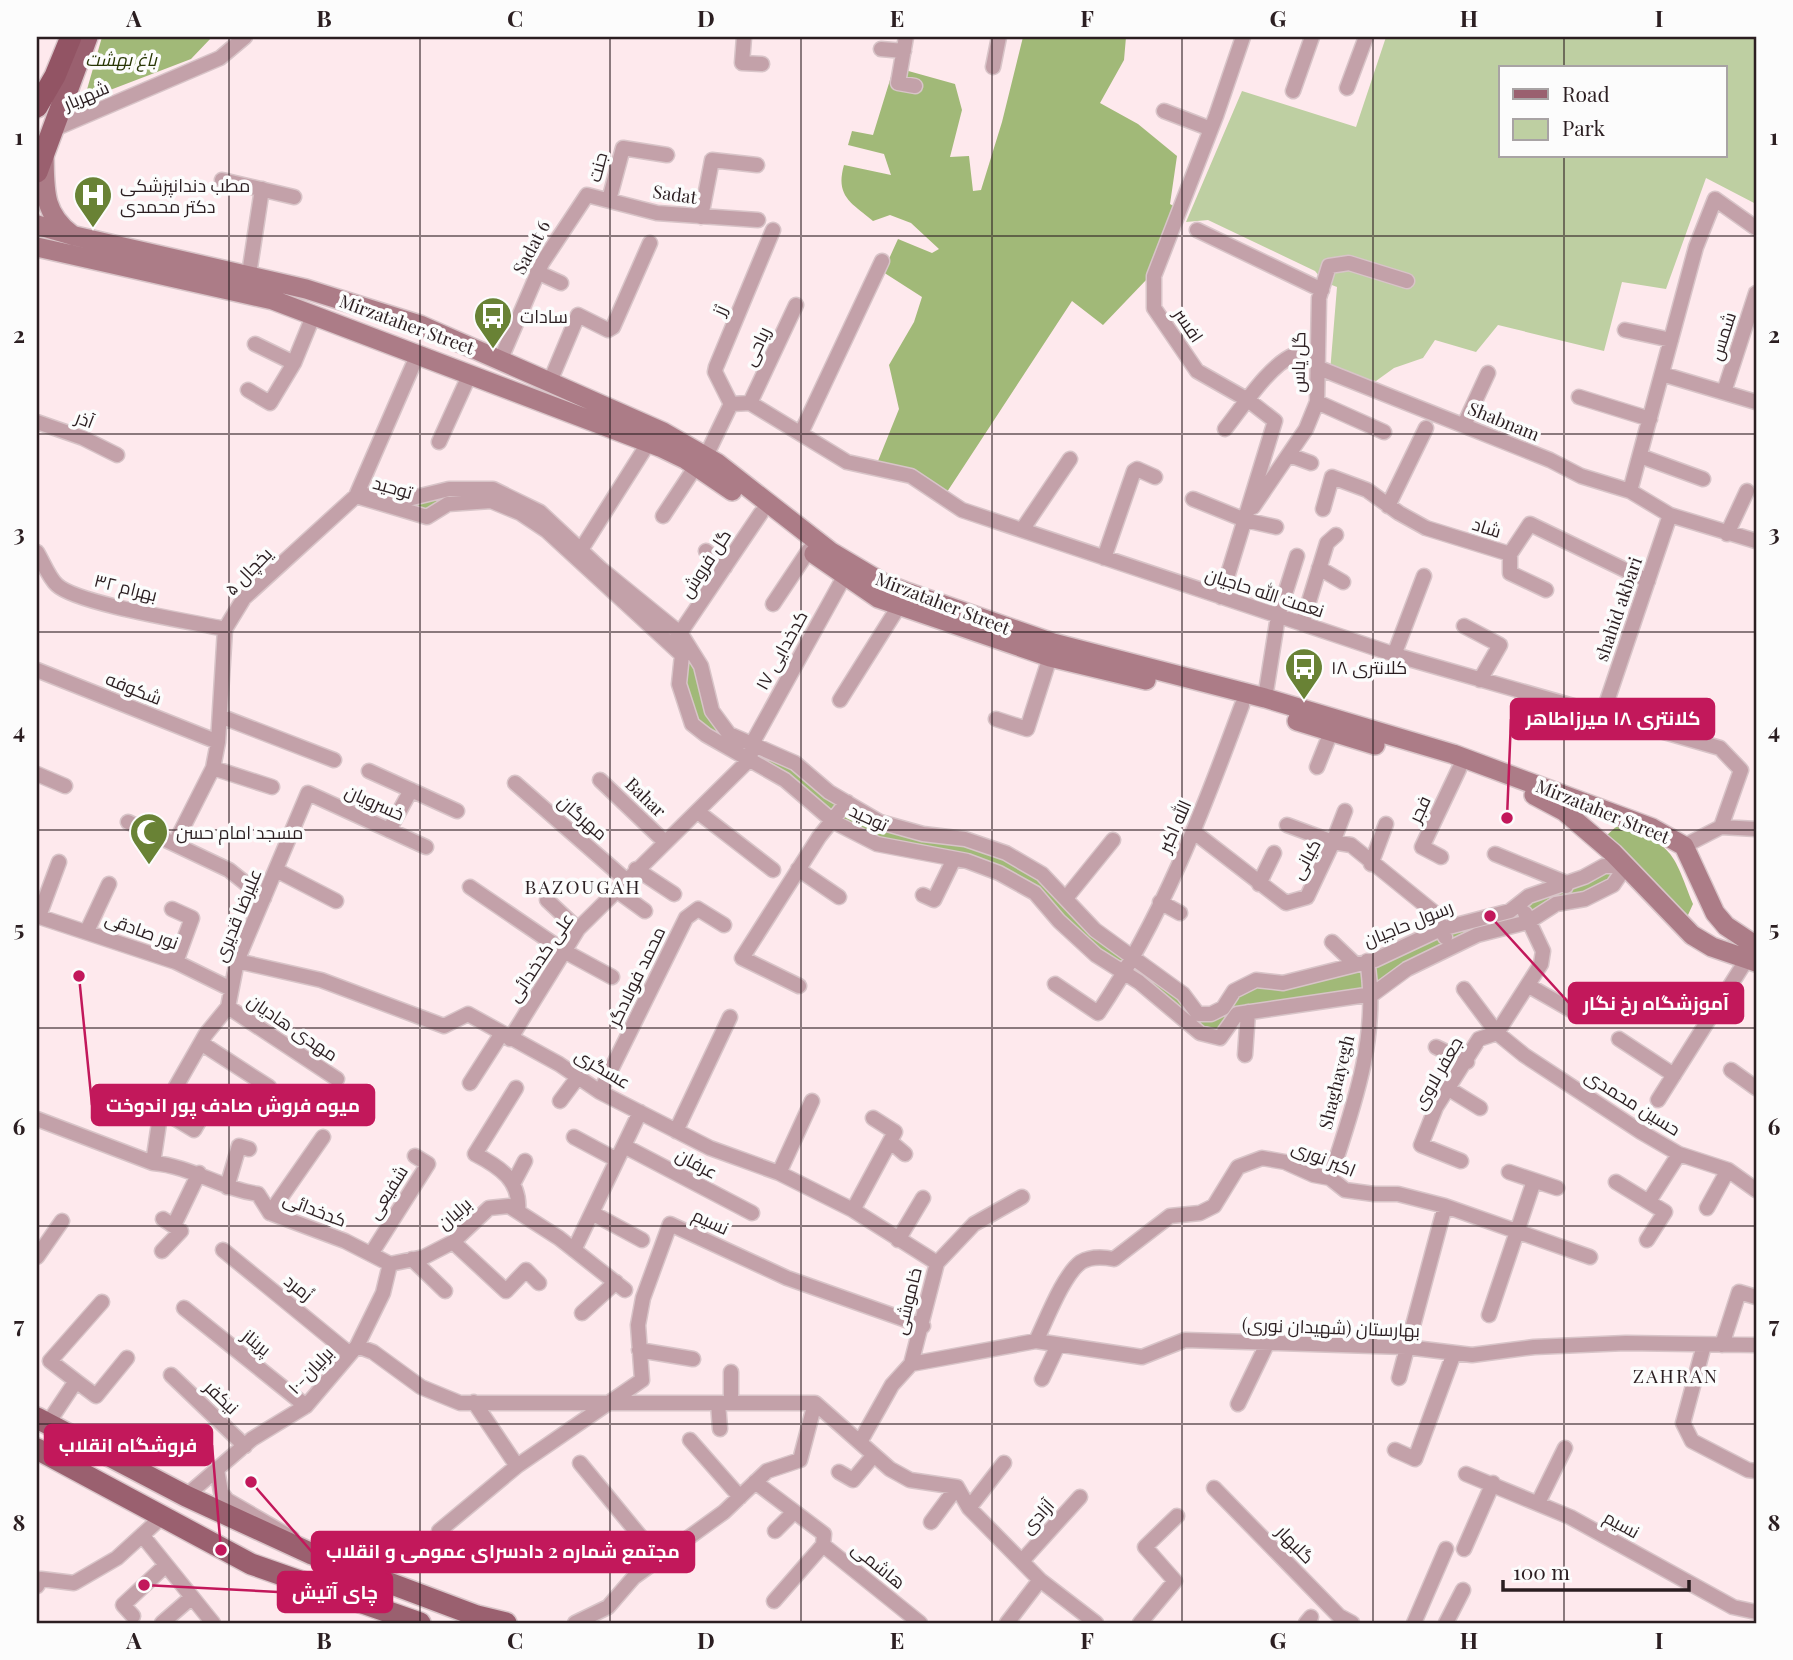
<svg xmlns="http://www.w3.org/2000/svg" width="1793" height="1660" font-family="'Playfair Display',Cairo,serif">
  <rect width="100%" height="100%" fill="#fee9ed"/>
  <path fill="#becfa2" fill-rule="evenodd" d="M1386,37h370v167l-50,-26 -40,111 -44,-7 -18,69 -106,-26 -22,27 -41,-12 -12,18 -29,10 -18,13 -46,-9 7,-85 -13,-5 -9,-11 -107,-51 -22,2 56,-131 114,36zM1501,68h224v88h-224z"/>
  <path fill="#a1b978" d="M102,37h110l-21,22 -107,41z
    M1023,37h103l-2,23 -24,43 38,21 39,32 -7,48 5,3 -27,71 -45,47 -31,-24 -125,191 -34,-22 -35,-9 21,-52 -10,-44 25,-43 8,-25 -39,-25 15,-33 34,14 7,-4 -28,-26 -21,-8 -17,6c-22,-18 -38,-25 -29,-56l47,10 -7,-21 -36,-9 4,-14 21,4 21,-68 61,17 7,26 -12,47 19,-1 4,35 8,-1 21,-68z
    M449,490h44l48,23 60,57 79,65 20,31 11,47 17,22 67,30 33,28 50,30 87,18 40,14 37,21 51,55 36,29 52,36 15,18 21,1 18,-23 22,-10 25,4 101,-27 55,-27 49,-12 23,-9 20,-15 54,-19 20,-10h20l-13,15 -27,14 -24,5 -29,20 -53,11 -35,15 -37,20 -32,25 -138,20 -19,23 -15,-6 -99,-71 -33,-28 -33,-37 -31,-18 -39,-15 -87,-18 -43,-21 -46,-38 -96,-59 -14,-40 2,-28c-31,-35 -67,-64 -102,-95 -27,-23 -51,-50 -87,-60 -21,-7 -47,3 -66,12l-63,-16 9,-2 36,5z
    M1618,825c56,21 54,25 75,79l-5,11 -7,1 -75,-80z"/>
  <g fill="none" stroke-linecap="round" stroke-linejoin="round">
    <defs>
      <path id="minor" d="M744,37l-2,26 20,1
        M906,37l-8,46 17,3
        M881,49l23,2
        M993,67l6,-30
        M1347,88l19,-51
        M1293,91l19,-54
        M1164,111l47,18
        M52,130l168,-72 25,-21
        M222,180l72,17
        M609,200l14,-52 44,7
        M701,217l11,-57 45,5
        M1197,230l125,60
        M537,272l24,11
        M249,274l13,-85
        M1625,330l46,10
        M255,344l39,19
        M500,361l42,-98 45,-68 70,18 101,7
        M1319,368l231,92 31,16 49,15 40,24 86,26
        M1662,374l94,28
        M549,384l29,-69 30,15 5,-3 37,-84
        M248,390l22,13 24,-40 20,-49
        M1724,392l32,-99
        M1579,397l71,22
        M1317,402l67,30
        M750,403l46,-98
        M731,404l19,-1 97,59 64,14 51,34 440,147 318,91 21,22 -20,57
        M731,404l-16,-32 1,-5 57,-137
        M37,422l46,16 34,17
        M1464,425l24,-52
        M1225,429c17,-21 44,-64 69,-74 7,-2 16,-3 23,-4
        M801,433l81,-172
        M439,442l30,-66
        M1289,455l22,8
        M706,456l25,-52
        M1640,456l63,23
        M1630,491l66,-244 19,-48 41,29
        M364,495l48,3 37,-9h44l47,23 61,57 80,65 20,32 11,45 17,23 66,29 34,29 51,30 43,12 42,5 41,14 36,21 53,56 88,64 15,20h13l12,-6 11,-17 22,-11 27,3 92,-23 66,-31 69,-18 19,-15 55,-19 20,-11h22
        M356,496l71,21 21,-13 43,-3 29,12 27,18 135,124 -3,29 13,40 14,11 79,45 49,42 43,22 90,17 32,12 36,20 24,28 37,34 43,27 61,51 20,5 17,-24 136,-20 34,-25 70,-34 51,-13 28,-18 29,-5 28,-14 13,-19
        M1193,499l52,21 31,7
        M1388,506l38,-78
        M1253,507l53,-78 11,-27 2,-104 10,-32 20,-3 58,18
        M1323,509l9,-32 35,13 32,23 27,15 84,26 20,-30 118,57
        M663,516l33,-50
        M1022,530l48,-71
        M1727,534l20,-43
        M706,551l19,16
        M37,552c6,10 12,26 20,33 20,19 136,37 168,44
        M1510,554v19l36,17
        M577,556l72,-114
        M1104,558l30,-87 3,-2 18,8
        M1319,568l24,14
        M1221,597l54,-176 -27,-21 -51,-29 -43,-63v-32l62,-160 27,-79
        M773,604l36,-54
        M1302,624l25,-81 9,-8
        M1464,626l36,19 -20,35
        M676,639l85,-126
        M1394,655l30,-79
        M37,670l181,72
        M1265,698l13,-82 19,-60
        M840,700l59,-94
        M220,716l114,44
        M1602,716l68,-201
        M996,719l31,10 23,-72
        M1317,767l14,-35
        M213,768l59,19
        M369,771l88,40
        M37,774l28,12
        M600,780l65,62
        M515,783l111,97
        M698,812l75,58
        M128,822l101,48 35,28
        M1287,825l46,17 12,-31
        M389,830l22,-40
        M1194,832l92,71 21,-6 26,-55 18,3 85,69 9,23
        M175,843l38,-75 5,-26 7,-113 19,-31 112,-102 61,-140
        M1684,846l37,-19 35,2
        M1495,854l69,28 2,4
        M1441,857l-19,-10 37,-78
        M1371,864l15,-40
        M636,869l38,25
        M798,869l41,28
        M276,870l60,31
        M1259,884l15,-31
        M470,887l94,64 48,26
        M616,890l29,21
        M923,895l11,5 20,-41
        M1066,898l47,-58
        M547,900l31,29
        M1160,902l20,11
        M172,909l20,9 -16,44
        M37,916l139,46 55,27
        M39,916l20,-54
        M87,931l22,-47
        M1332,942l22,21
        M237,961l84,19 123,46 24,-12 91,50 41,28 110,56 69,25 74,37 84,53
        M1055,984l43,29c64,-94 105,-202 144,-308
        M799,986l-57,-28 77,-121 28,-35
        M1529,986l49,28
        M1464,989l33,44 27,22 117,77 38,22 49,16 28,20
        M228,1007l109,72
        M510,1039l68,-110 172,-170 3,-17 91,-165
        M1619,1039l55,36
        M201,1043l68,44
        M1436,1047l31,15
        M1245,1055l3,-43
        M1731,1070l25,18
        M470,1083l32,-50
        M516,1088l-41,66c25,13 46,27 43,57
        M1449,1089l31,19
        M600,1092l86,-174 12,-9 26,16
        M1658,1100l89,-141
        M560,1101l18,-24
        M164,1112l30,18 11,-19
        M37,1119l116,44c38,3 68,26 105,31l12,19 75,28 45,23
        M676,1131l54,-114
        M574,1137l43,23
        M891,1142l14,12
        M624,1146l128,67
        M1461,1161l-40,-16 15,-38 43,-68 18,-6 44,-69 2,-13 -18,-38
        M153,1163l6,-40 11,-26 36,-63 22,-27 9,-46 71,-168 118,54
        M1509,1172l48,16
        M779,1173l33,-72
        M1330,1178c23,-70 50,-143 37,-217
        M514,1182l11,-21
        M1616,1182l49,30 -18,28
        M227,1187l12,-41 10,3
        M1649,1201l30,-47
        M1707,1208l21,-38
        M853,1210l42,-78 -22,-14
        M270,1213l53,-76
        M592,1213l50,27
        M174,1225l25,-52
        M898,1240l25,-42
        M453,1242l53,49 20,-21 13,13
        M223,1250l127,104
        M574,1250l66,-138
        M162,1251l19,-20 -18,-12
        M371,1254l57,-90 -13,-8
        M37,1257l25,-36
        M412,1259l33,32
        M390,1264l34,-7 29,-15 36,-34 20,-2 50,32 66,52
        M184,1308l122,98
        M582,1313l34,-31
        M1489,1315l45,-134
        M1036,1341c10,-20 27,-66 45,-79 10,-6 23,-5 33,-3l56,-43 30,-3 14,-7 24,-39 24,-9 23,4 29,13 16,3 15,12 29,4h24l47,12 145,51
        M1704,1345l-21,78 9,18 56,29 8,1
        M1722,1345l17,-53 17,5
        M357,1346l16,6 48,35 39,16h355l75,66 20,11 47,7 12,21 71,72 56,43
        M639,1350l54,9
        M911,1364l125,-23 106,16 43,-17 221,7 66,8 62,-8 92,-4 130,2
        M731,1372v31
        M171,1375l74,71
        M1399,1378l46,-172
        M1042,1379l16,-34
        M76,1381l20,15 31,-38
        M474,1402l43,64
        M718,1403l2,26
        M1238,1404l29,-60
        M48,1423l28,-42 -26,-20 52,-59
        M690,1440l50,57
        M860,1442l32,-57 19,-21 26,-101 37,-39 48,-27
        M1395,1450l20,9 39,-106
        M580,1463l79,96
        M217,1470l4,22 6,8 65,38
        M839,1472l14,8 20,-24
        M1466,1474l104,43 163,90 23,5
        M755,1482l69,52 -1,11 97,78
        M1214,1488l125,128 13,7
        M186,1496l66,-57 54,-33 51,-60 26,-53 7,-29
        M1538,1503l27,-55
        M969,1508l35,-45
        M931,1522l26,-35
        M439,1531l78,-65 125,-86 -4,-55 5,-27 27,-74 117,54 136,48
        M775,1531l19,-19
        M142,1535l71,88
        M1464,1549l29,-66
        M1022,1561l58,-64
        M37,1586l4,-7 33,4 43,-25 46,-42
        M774,1601l49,-56
        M133,1616l-10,-11 43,-40
        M162,1623l30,-26
        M575,1623l33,-16 26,-30 90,-65 43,-41 33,-11 15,-57
        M1007,1623l33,-43
        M1140,1623l35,-42 -30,-34 32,-31
        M1306,1623l5,-6
        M1414,1623l32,-74
        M1446,1623l17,-33"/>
      <path id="secondary" d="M44,154c1,34 -2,58 27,80
        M37,225l38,11 231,53 114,36 243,107 54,31 114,89 52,31 26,10 144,50 212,55 188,56 199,74 32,18 31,67 11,13 30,20
        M37,247l236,53 387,147 25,12 47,32
        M814,554l64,44 172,59 96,23
        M1297,721l78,24
        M1534,795l30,16 49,42 79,82 20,12 44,15"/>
      <path id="primary" d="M37,172l50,-135
        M37,1418l149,78 126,58 165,62 29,7
        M37,1449l214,115 169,59"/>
      <path id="trunk" d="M37,107l18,-31 16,-39"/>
    </defs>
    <use href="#minor" stroke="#d8c4c8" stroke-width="17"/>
    <use href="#secondary" stroke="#d8c4c8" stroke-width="22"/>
    <use href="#primary" stroke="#d8c4c8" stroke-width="24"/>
    <use href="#trunk" stroke="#d8c4c8" stroke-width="24"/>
    <use href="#minor" stroke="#c3a1a9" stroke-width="14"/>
    <use href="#secondary" stroke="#ac7c87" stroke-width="19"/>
    <use href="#primary" stroke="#9a606f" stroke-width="21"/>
    <use href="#trunk" stroke="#925464" stroke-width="21"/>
  </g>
  <path fill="none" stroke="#2b1e21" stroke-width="2" stroke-opacity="0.55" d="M229,37v1586M420,37v1586M610,37v1586M801,37v1586M992,37v1586M1182,37v1586M1373,37v1586M1564,37v31M1564,156v1467M37,236h1719M37,434h1719M37,632h1719M37,830h1719M37,1028h1719M37,1226h1719M37,1424h1719"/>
  <defs>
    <symbol id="hospital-pin" viewBox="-11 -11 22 30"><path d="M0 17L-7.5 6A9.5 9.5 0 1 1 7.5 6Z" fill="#698235" stroke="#fcfcfc"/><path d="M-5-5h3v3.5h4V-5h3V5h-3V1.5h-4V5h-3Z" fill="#fff"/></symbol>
    <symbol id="bus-pin" viewBox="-11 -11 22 30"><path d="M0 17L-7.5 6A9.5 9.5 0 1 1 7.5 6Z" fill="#698235" stroke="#fcfcfc"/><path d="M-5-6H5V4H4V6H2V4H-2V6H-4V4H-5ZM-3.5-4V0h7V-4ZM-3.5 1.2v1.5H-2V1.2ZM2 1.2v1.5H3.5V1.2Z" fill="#fff"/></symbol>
    <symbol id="mosque-pin" viewBox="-11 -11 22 30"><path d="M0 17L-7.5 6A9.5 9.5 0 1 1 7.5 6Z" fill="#698235" stroke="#fcfcfc"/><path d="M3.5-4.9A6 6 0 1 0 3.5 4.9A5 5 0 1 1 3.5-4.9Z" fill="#fff"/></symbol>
  </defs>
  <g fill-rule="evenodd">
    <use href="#hospital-pin" x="71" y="173" width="44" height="60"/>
    <use href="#bus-pin" x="471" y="294" width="44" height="60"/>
    <use href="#bus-pin" x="1282" y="645" width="44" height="60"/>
    <use href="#mosque-pin" x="127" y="810" width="44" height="60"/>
  </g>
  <g text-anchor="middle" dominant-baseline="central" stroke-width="7" stroke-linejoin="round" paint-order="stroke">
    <g font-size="18" font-style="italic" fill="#283604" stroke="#fcfcfc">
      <text x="121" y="59">باغ بهشت</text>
    </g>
    <g font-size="18" fill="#2b1e21" stroke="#fcfcfc">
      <text transform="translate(86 95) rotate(-23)">شهریار</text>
      <text transform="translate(597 167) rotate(-75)">جنت</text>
      <text transform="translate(675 194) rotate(8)">Sadat</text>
      <text transform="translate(531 247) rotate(-62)">Sadat 6</text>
      <text transform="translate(719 310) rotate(-67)">رُز</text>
      <text transform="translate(407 324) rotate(20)">Mirzataher Street</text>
      <text transform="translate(1189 325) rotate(56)">افسر</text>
      <text transform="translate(1722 336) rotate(-72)">شمس</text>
      <text transform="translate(756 346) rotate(-65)">ریاحی</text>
      <text transform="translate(1298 362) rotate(-89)">گل یاس</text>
      <text transform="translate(85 419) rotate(21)">آذر</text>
      <text transform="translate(1504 421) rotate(22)">Shabnam</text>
      <text transform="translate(393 487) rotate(16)">توحید</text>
      <text transform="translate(1487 527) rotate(18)">شاد</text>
      <text transform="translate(705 563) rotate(-57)">گل فروش</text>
      <text transform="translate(248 571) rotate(-46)">یخچال ۵</text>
      <text transform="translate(126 587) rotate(14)">بهرام ۳۲</text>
      <text transform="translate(1265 592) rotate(18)">نعمت الله حاجیان</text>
      <text transform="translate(943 603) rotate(21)">Mirzataher Street</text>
      <text transform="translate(1618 609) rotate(-71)">shahid akbari</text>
      <text transform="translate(781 650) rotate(-61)">کدخدایی ۱۷</text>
      <text transform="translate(134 688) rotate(22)">شکوفه</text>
      <text transform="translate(646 797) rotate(44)">Bahar</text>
      <text transform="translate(375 802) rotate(24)">خسرویان</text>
      <text transform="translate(1419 809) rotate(-65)">فجر</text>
      <text transform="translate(1603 811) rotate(22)">Mirzataher Street</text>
      <text transform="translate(583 817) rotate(41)">مهرگان</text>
      <text transform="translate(869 817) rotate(25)">توحید</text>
      <text transform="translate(1174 826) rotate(-66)">الله اکبر</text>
      <text transform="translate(1305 859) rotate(-62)">کیانی</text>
      <text transform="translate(237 915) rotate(-68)">علیرضا قدیری</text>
      <text transform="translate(1408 923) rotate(-22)">رسول حاجیان</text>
      <text transform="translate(142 930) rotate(20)">نور صادقی</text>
      <text transform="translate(540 957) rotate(-56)">علی کدخدائی</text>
      <text transform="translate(636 976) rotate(-64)">محمد فولادگر</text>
      <text transform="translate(293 1027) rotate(34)">مهدی هادیان</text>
      <text transform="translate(603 1068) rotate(31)">عسگری</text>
      <text transform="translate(1437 1073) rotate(-60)">جعفر لاوی</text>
      <text transform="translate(1336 1082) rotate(-76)">Shaghayegh</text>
      <text transform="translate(1633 1102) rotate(32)">حسین محمدی</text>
      <text transform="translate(1324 1158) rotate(22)">اکبر نوری</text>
      <text transform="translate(697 1163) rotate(28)">عرفان</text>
      <text transform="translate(387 1192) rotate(-58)">شفیعی</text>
      <text transform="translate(315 1209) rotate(21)">کدخدائی</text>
      <text transform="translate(454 1213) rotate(-41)">برلیان</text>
      <text transform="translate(711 1221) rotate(25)">نسیم</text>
      <text transform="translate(299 1287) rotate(39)">زُمرد</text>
      <text transform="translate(907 1301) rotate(-76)">خاموشی</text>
      <text transform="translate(1331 1327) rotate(2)">بهارستان (شهیدان نوری)</text>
      <text transform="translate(257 1342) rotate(39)">پریناز</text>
      <text transform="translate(310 1370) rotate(-47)">۱۰-برلیان</text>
      <text transform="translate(222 1397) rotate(44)">نیکفر</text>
      <text transform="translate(1037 1516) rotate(-48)">آزادی</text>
      <text transform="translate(1622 1524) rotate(29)">نسیم</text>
      <text transform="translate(1296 1544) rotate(46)">گلبهار</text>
      <text transform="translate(879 1565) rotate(39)">هاشمی</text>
    </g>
    <g font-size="18" fill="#2b1e21" stroke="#fcfcfc" text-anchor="start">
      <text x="120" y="185">مطب دندانپزشکی<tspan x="120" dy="21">دکتر محمدی</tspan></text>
      <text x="520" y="316">سادات</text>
      <text x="1331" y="667">کلانتری ۱۸</text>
      <text x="176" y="832">مسجد امام حسن</text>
    </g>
    <g font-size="19" letter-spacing="2" fill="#2b1e21" stroke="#fcfcfc">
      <text x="583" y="886">BAZOUGAH</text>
      <text x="1676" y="1375">ZAHRAN</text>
    </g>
  </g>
  <path fill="none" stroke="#c2185b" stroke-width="2.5" d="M1507 818L1511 719M1490 916L1569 1003M79 976L92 1105M221 1550L212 1445M251 1482L312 1552M144 1585L278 1592"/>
  <g fill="#c2185b" stroke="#fcfcfc" stroke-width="2.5">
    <circle cx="1507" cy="818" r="7"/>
    <circle cx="1490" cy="916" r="7"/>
    <circle cx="79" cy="976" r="7"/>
    <circle cx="221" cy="1550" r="7"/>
    <circle cx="251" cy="1482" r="7"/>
    <circle cx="144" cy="1585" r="7"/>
  </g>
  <g fill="#c2185b" stroke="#c2185b" stroke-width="2.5">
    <rect x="1511" y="699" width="203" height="40" rx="7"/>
    <rect x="1569" y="983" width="174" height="40" rx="7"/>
    <rect x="92" y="1085" width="282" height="40" rx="7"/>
    <rect x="45" y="1425" width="167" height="40" rx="7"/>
    <rect x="312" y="1532" width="382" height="40" rx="7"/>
    <rect x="278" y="1572" width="114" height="40" rx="7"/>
  </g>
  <g font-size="19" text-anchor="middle" font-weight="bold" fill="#fff">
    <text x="1613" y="725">کلانتری ۱۸ میرزاطاهر</text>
    <text x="1656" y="1010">آموزشگاه رخ نگار</text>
    <text x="233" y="1112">میوه فروش صادف پور اندوخت</text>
    <text x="128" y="1452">فروشگاه انقلاب</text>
    <text x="503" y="1558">مجتمع شماره 2 دادسرای عمومی و انقلاب</text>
    <text x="335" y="1599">چای آتیش</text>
  </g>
  <rect width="1793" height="1660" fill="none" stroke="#fcfcfc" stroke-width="77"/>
  <rect x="1499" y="66" width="228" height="91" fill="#fcfcfc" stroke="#a8a3a4" stroke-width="2"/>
  <rect x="1513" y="89" width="35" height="10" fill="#9a606f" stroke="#a8a3a4" stroke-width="2"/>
  <text x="1562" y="102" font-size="21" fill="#2b1e21">Road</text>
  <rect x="1513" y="119" width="35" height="21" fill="#becfa2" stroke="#a8a3a4" stroke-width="2"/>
  <text x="1562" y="136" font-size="21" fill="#2b1e21">Park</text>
  <path d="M1503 1580v10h186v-10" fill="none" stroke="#2b1e21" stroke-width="3.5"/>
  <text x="1513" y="1580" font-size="21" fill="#2b1e21" stroke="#fcfcfc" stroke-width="5" paint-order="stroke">100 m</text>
  <rect x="38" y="38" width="1717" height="1584" fill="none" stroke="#2b1e21" stroke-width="2.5"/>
  <g font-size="23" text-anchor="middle" font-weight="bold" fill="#2b1e21">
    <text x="134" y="27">A</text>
    <text x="324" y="27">B</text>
    <text x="515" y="27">C</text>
    <text x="706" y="27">D</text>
    <text x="897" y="27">E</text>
    <text x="1087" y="27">F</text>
    <text x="1278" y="27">G</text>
    <text x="1469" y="27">H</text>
    <text x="1659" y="27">I</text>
    <text x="19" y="145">1</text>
    <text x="1774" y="145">1</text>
    <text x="19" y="343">2</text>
    <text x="1774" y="343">2</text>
    <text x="19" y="541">3</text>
    <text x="1774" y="541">3</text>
    <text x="19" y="739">4</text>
    <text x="1774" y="739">4</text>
    <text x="19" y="937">5</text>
    <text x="1774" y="937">5</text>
    <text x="19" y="1135">6</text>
    <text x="1774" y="1135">6</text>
    <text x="19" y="1333">7</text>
    <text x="1774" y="1333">7</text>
    <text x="19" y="1531">8</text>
    <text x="1774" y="1531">8</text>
    <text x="134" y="1649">A</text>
    <text x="324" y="1649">B</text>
    <text x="515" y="1649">C</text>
    <text x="706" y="1649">D</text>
    <text x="897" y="1649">E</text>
    <text x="1087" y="1649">F</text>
    <text x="1278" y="1649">G</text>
    <text x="1469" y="1649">H</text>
    <text x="1659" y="1649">I</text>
  </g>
</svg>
